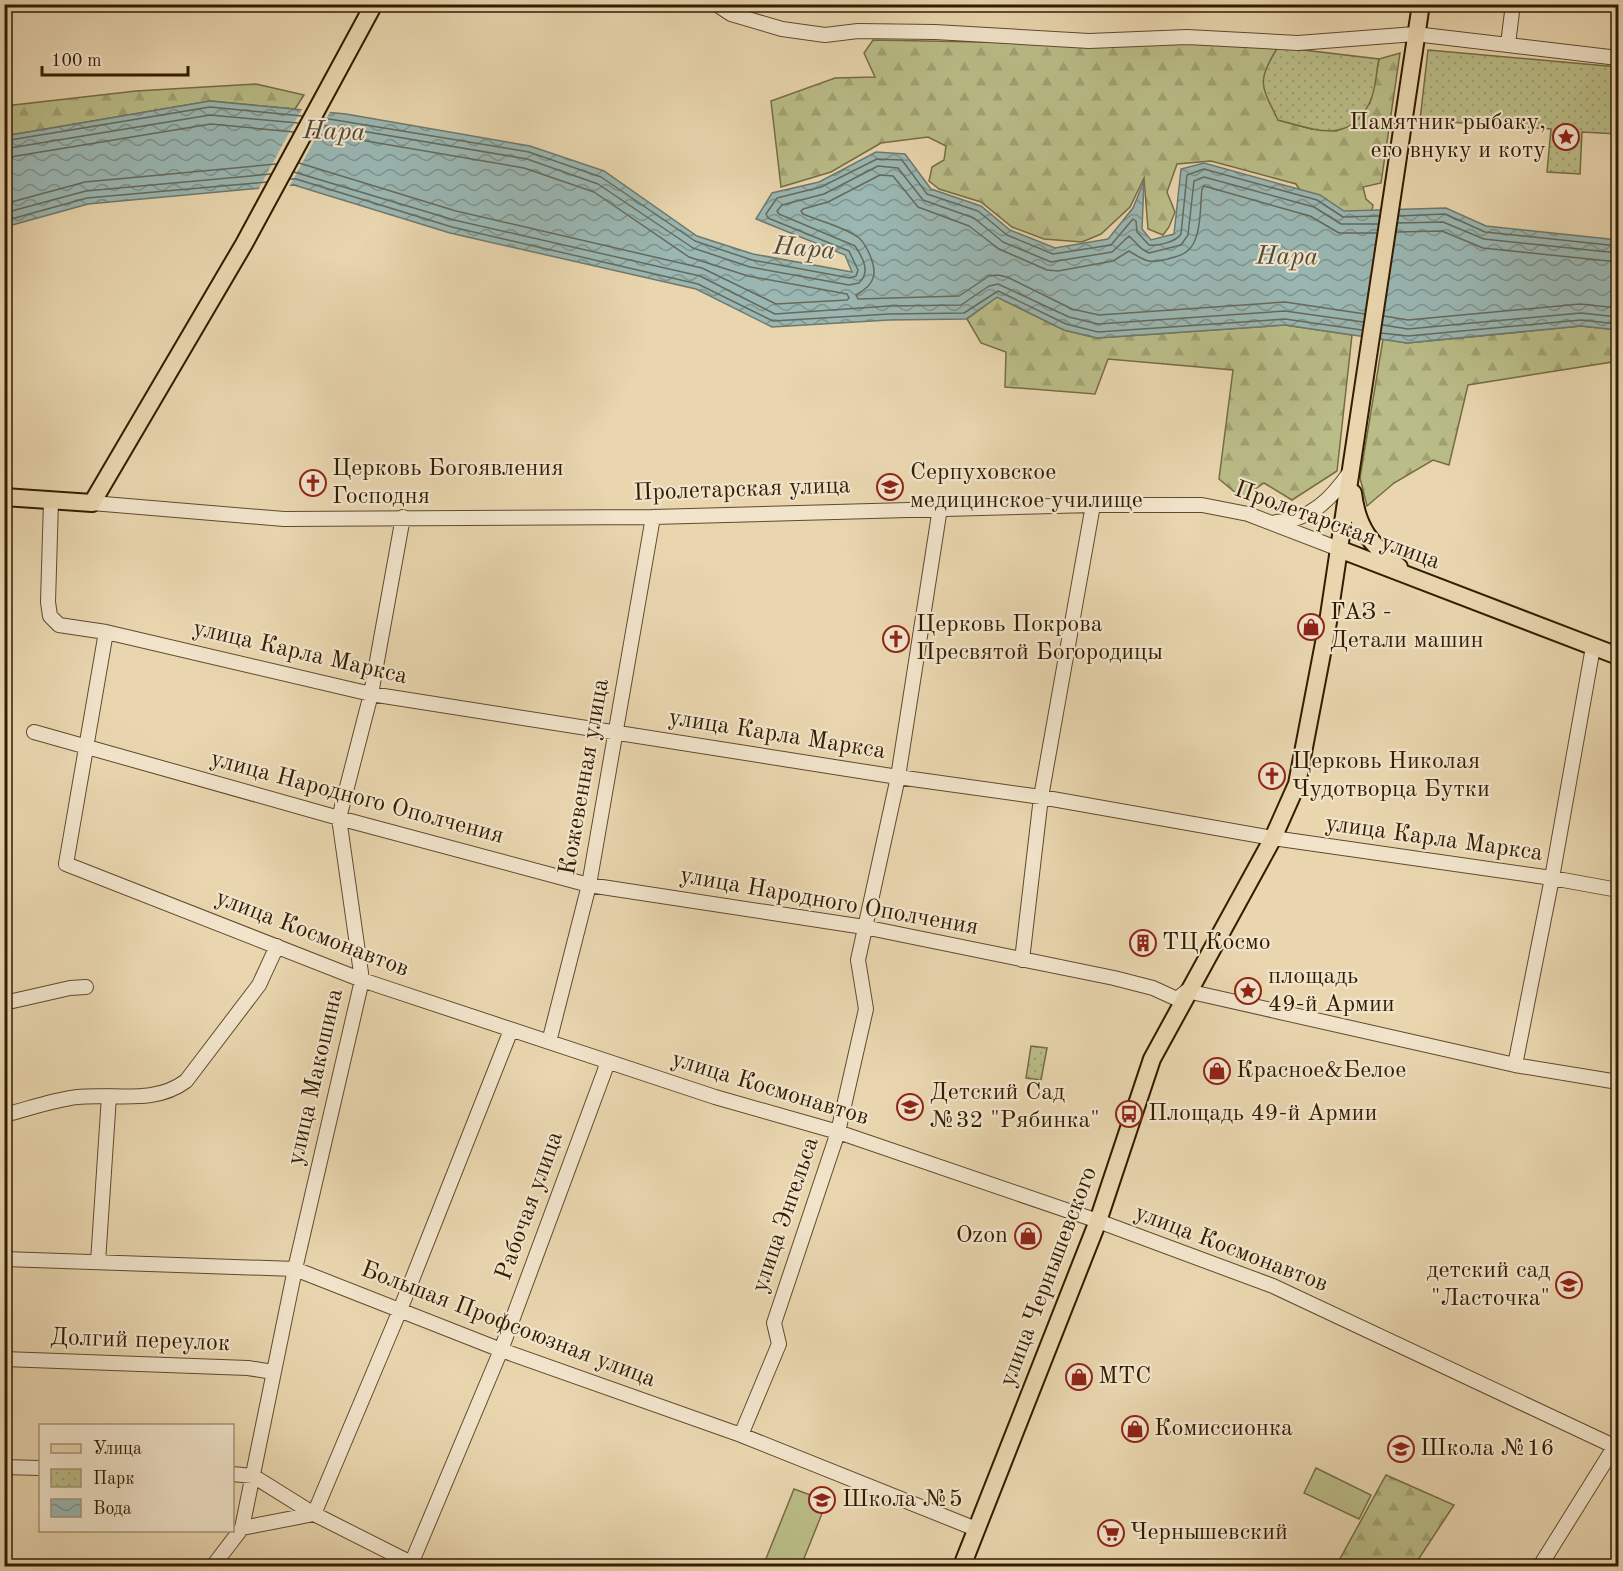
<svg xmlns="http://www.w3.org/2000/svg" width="1623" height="1571" font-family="'Old Standard TT',serif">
  <defs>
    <pattern id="forest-firs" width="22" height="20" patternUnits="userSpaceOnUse" patternTransform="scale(1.5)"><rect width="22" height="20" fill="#babd88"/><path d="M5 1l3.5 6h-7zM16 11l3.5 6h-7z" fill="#a0a274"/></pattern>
    <pattern id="park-dots" width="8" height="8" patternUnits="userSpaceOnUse" patternTransform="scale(1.5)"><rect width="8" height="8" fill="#babd88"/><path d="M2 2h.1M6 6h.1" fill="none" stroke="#a0a274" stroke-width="1.8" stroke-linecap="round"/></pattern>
    <pattern id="water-waves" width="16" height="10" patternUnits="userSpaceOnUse" patternTransform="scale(1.5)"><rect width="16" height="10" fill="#9ab7b3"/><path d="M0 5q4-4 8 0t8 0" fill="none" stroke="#7e948f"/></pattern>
  </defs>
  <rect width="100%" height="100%" fill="#e9d6af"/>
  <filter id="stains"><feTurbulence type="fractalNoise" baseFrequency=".00333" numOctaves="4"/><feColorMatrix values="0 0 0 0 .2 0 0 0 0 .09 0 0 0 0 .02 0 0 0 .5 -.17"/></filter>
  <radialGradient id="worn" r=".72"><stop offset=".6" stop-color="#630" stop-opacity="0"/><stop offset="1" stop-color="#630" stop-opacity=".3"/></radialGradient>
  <path fill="#babd88" stroke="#766c44" stroke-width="1.5" d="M1316,1468l55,27 -12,24 -55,-26z
    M794,1489l33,12 -26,65h-38z"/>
  <path fill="url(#forest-firs)" stroke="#766c44" stroke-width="1.5" d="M873,40l267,5 60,-4 78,6v73l33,9 26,2 33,-28 9,-44 21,-6 -19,130 -18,4 3,12 7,6 -5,27 -56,-23 -16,-25 -85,-23 -34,3 -10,28 8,20 -6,15 -6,8 -15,-6 -4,-51 -14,29 -29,27 -19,8 -38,-3 -32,-12 -31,-25 -42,-13 -10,-8 3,-14 12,-7 2,-14 -18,-9 -47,6 -50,29 -50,15 -10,-86 64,-23 40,-1 -11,-24z
    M256,84l48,11 -9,14 -85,-8 -205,35v-30l131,-15z
    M997,297l67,33 33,8 188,-13 67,10 -15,136 -45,29 -28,-17 -22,15 -23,-19 14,-109 -125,-11 -13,35 -90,-7 1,-35 -25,-9 -14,-24z
    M1581,326l37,4v31l-150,24 -19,80 -16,-5 -39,23 -27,23 -7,-28 23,-139 24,4z
    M1386,1475l68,30 -40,61h-78z"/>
  <path fill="url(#park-dots)" stroke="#766c44" stroke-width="1.5" d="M1278,47l101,12c-3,13 -3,33 -10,45 -21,41 -55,25 -91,16 -17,-35 -22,-38 0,-73z
    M1428,50l190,17v67l-36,-2 -2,42 -33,-2 4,-43 -131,-9z
    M1031,1046l16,2 -6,32 -15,-2z"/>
  <path fill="url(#water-waves)" stroke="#70796b" stroke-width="1.5" d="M210,101l136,13 184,32 74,25 93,65 56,18 99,18 -7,-17 -89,-36 16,-26 47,-11 57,-30 29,2 26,35 50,17 29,24 45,18 53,-9 25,-31 11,-27 -2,48 9,11 23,-6 7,-65 23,-6 116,32 24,16 102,-3 40,18 132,14v90l-37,-4 -174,17 -122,-18 -188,13 -33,-8 -67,-33 -31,22 -77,1 -117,7 -76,-38 -246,-56 -156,-48 -206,19 -83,23v-91z"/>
  <path fill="#e9d6af" d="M303,107l28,3 -43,79 -31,3z"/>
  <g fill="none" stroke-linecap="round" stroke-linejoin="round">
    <path stroke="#666a5a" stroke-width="1.5" d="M323,118l206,34 72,25 94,64 57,19 98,18 6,-2 2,-6 -9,-19 -81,-33 -2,-4 11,-16 44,-11 56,-28 25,1 25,34 51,17 29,24 46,19 58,-9 22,-26 3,2 1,11 12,13c9,1 27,-3 32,-11l6,-59 17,-6 113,31 26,17 36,-1
      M319,125l25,3 183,31 71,25 95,64 57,19 99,18 10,-2c12,-11 4,-25 -4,-37l-76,-32 -2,-3 5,-6 42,-11 54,-28 20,2 25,32 51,18 29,24 48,20 61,-10 17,-16 13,13 7,4 32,-8 7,-10 6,-54 10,-4 110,30 27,17h37
      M4,141l206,-34 92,9
      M4,149l206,-34 88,8
      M4,158l207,-34 83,8
      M299,163l157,48 246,57 74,36 71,-4 2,-2 -2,-4 -99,-18 -59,-19 -95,-65 -70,-24 -181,-31 -28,-3
      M294,172l160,48 246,56 75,38 114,-8 72,-1 28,-19 9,-2 71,33 29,7 187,-13 78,11
      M290,179h6l156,48 246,57 75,37 116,-7 75,-1 34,-22 68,33 32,8 187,-13 77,11
      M4,204l81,-22 191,-18
      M4,213l82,-22 185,-17
      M1399,216l46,-2 40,18 133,14
      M4,221l83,-23 180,-16
      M1398,223l45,-1 41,17 134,14
      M1397,232l45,-1 41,17 135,14
      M1365,314l-80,-12 -186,13 -27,-6 -65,-32 -9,-2 -9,1 -30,20 -101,3 -2,-4c20,-11 22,-22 13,-42 -3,-6 -5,-11 -10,-15 -14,-11 -40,-17 -56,-24l-2,-3 2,-2 25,-7 52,-27 13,1 25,31 51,19 30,23 48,21 11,1 55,-10 16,-10c17,10 18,13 39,8 6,-2 13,-3 18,-7 16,-10 14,-46 16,-63l2,-3 106,30 29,17h38
      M1384,316l24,4 172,-16 38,4
      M1383,325l25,4 173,-16 37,4
      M1381,333l27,3 173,-16 37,4"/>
    <defs>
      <path id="minor" d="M716,4l15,10 51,15 43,6 33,-4 77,1 154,9 98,-4 111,6 117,-9 203,24
        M1508,44l5,-40
        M51,501l-3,101 2,14 9,9 47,7 265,62 527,83 143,20 232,41 279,40 66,12
        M92,503l192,16 369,-2 440,-12h109l46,9 91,35
        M1276,522c35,-2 55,-23 74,-50
        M106,632l-40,232 296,116 353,117 123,35 260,89 175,65 345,162
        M34,732l305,86 250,67 275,42 250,51 39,10 24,11 10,-8 328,74 103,17
        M1022,960l19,-163 52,-292
        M4,1003l66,-15 16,-1
        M549,1042l40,-157 64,-368
        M1515,1065l37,-187 41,-231
        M4,1115c24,-6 49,-15 73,-18 37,-4 77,8 109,-16l73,-96 18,-39
        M4,1259l291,10 206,81 240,85 235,94
        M98,1262l11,-166
        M4,1359l244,9 25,4
        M741,1435l38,-91 -5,-21 64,-191 28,-123 -8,-49 40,-183 42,-269
        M4,1467l36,1
        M232,1474l21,2 61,38 103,52
        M242,1528l72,-14 86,-204 111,-280
        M411,1564l90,-214 107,-288
        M213,1566l29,-38 53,-259 67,-289 -23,-162 32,-124 32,-177
        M1540,1566l78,-125"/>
      <path id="major" d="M1353,493c4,35 18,52 46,74
        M4,497l88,6 152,-259 130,-240
        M1339,549l279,107
        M962,1566l136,-345 54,-162 121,-221 24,-54 31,-162 93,-618"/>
    </defs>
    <use href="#minor" stroke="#604a2c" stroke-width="16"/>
    <use href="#major" stroke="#321c00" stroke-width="20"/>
    <use href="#minor" stroke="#f1e4cb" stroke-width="14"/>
    <use href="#major" stroke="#e9d6af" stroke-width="16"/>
  </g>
  <defs>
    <symbol id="sight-ring" viewBox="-11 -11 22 22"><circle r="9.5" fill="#f1e4cb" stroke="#8f2418" stroke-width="1.5"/><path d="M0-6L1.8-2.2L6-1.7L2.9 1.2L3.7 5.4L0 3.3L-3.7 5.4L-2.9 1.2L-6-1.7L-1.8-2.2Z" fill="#8f2418"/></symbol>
    <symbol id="church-ring" viewBox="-11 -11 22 22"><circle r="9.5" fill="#f1e4cb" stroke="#8f2418" stroke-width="1.5"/><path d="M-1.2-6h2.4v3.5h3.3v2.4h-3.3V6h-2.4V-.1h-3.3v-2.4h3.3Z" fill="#8f2418"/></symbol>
    <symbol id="university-ring" viewBox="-11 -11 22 22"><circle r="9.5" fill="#f1e4cb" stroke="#8f2418" stroke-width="1.5"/><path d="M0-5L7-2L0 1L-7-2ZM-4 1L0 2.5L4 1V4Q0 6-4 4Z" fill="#8f2418"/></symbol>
    <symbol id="shop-ring" viewBox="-11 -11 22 22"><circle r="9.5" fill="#f1e4cb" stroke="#8f2418" stroke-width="1.5"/><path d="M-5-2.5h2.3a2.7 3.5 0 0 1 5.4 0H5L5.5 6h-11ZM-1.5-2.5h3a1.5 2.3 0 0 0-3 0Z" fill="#8f2418"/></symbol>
    <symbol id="building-ring" viewBox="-11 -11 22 22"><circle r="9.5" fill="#f1e4cb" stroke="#8f2418" stroke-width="1.5"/><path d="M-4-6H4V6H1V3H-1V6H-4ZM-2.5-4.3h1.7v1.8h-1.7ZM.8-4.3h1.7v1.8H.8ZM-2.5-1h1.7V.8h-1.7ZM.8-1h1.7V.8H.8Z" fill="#8f2418"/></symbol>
    <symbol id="school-ring" viewBox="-11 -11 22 22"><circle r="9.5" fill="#f1e4cb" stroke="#8f2418" stroke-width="1.5"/><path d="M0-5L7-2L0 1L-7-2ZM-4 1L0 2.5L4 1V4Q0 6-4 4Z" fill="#8f2418"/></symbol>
    <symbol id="bus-ring" viewBox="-11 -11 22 22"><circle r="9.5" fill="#f1e4cb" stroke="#8f2418" stroke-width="1.5"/><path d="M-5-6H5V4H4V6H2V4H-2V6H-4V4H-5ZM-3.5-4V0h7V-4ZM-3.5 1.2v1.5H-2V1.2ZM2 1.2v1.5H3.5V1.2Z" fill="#8f2418"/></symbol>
    <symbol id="supermarket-ring" viewBox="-11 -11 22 22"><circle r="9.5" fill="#f1e4cb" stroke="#8f2418" stroke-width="1.5"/><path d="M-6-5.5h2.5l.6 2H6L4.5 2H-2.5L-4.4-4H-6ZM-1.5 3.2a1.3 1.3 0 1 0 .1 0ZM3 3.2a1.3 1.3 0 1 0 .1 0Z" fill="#8f2418"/></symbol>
  </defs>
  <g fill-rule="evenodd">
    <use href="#sight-ring" x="1551" y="122" width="30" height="30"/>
    <use href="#church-ring" x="298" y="468" width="30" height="30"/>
    <use href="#university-ring" x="875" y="472" width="30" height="30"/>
    <use href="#shop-ring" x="1296" y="612" width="30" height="30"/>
    <use href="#church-ring" x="881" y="624" width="30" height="30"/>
    <use href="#church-ring" x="1257" y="761" width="30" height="30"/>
    <use href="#building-ring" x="1128" y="928" width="30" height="30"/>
    <use href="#sight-ring" x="1233" y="976" width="30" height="30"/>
    <use href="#shop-ring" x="1202" y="1056" width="30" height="30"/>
    <use href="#school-ring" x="895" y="1092" width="30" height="30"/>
    <use href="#bus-ring" x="1114" y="1099" width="30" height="30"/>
    <use href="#shop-ring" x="1013" y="1221" width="30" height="30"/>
    <use href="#school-ring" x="1554" y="1270" width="30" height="30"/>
    <use href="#shop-ring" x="1064" y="1362" width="30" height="30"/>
    <use href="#shop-ring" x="1120" y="1414" width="30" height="30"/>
    <use href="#school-ring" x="1386" y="1434" width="30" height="30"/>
    <use href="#school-ring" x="807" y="1485" width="30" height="30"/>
    <use href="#supermarket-ring" x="1096" y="1518" width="30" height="30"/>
  </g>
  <g text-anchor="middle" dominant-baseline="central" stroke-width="4.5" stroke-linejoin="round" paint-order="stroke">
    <g font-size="24" fill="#321c00" stroke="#f1e4cb" text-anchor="start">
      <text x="1546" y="123" text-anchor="end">Памятник рыбаку,<tspan x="1546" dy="28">его внуку и коту</tspan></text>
      <text x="332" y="469">Церковь Богоявления<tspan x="332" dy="28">Господня</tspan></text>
      <text x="910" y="473">Серпуховское<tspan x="910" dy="28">медицинское училище</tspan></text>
      <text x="1330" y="613">ГАЗ -<tspan x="1330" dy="28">Детали машин</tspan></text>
      <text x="916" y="625">Церковь Покрова<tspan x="916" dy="28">Пресвятой Богородицы</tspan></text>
      <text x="1292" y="762">Церковь Николая<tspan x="1292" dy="28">Чудотворца Бутки</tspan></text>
      <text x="1162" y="943">ТЦ Космо</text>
      <text x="1268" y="977">площадь<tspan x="1268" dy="28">49-й Армии</tspan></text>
      <text x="1236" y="1071">Красное&amp;Белое</text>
      <text x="930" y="1093">Детский Сад<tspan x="930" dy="28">№32 "Рябинка"</tspan></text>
      <text x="1148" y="1114">Площадь 49-й Армии</text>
      <text x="1008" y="1236" text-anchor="end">Ozon</text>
      <text x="1550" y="1271" text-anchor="end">детский сад<tspan x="1550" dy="28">"Ласточка"</tspan></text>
      <text x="1098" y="1377">МТС</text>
      <text x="1154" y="1429">Комиссионка</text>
      <text x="1420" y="1449">Школа №16</text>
      <text x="842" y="1500">Школа №5</text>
      <text x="1130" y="1533">Чернышевский</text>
    </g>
    <g font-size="24" fill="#321c00" stroke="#f1e4cb">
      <text transform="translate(742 490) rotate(-2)">Пролетарская улица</text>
      <text transform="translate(1337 526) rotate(20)">Пролетарская улица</text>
      <text transform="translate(300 653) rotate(13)">улица Карла Маркса</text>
      <text transform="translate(777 735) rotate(9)">улица Карла Маркса</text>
      <text transform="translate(585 777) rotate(-80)">Кожевенная улица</text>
      <text transform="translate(357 798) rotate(15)">улица Народного Ополчения</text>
      <text transform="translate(1434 839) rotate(8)">улица Карла Маркса</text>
      <text transform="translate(829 902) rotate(10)">улица Народного Ополчения</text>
      <text transform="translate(312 934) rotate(21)">улица Космонавтов</text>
      <text transform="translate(316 1077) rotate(-77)">улица Макошина</text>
      <text transform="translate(770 1089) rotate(17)">улица Космонавтов</text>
      <text transform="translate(530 1206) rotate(-70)">Рабочая улица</text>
      <text transform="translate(786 1215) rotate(-71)">улица Энгельса</text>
      <text transform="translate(1231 1249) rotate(21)">улица Космонавтов</text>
      <text transform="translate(1049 1277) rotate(-69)">улица Чернышевского</text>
      <text transform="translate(508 1325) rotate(21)">Большая Профсоюзная улица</text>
      <text transform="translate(140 1341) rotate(2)">Долгий переулок</text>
    </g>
    <g font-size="26" font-style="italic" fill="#514a36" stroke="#f1e4cb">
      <text transform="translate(334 132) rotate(2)">Нара</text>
      <text transform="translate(804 249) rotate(5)">Нара</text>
      <text transform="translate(1287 257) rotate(1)">Нара</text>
    </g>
  </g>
  <rect width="1623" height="1571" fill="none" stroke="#e9d6af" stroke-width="24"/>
  <rect x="6" y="6" width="1611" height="1559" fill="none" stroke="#321c00" stroke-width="3"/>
  <rect x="12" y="12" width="1599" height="1547" fill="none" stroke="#321c00" stroke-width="1.5"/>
  <rect x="39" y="1424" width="195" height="108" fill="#f1e4cb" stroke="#a5947a" stroke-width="1.5"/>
  <rect x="51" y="1444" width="30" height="9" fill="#e9d6af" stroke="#a5947a" stroke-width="1.5"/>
  <text x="93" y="1454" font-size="18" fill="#321c00">Улица</text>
  <rect x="51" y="1469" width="30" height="18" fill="url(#park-dots)" stroke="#a5947a" stroke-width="1.5"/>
  <text x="93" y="1484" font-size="18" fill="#321c00">Парк</text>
  <rect x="51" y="1499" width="30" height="18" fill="url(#water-waves)" stroke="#a5947a" stroke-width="1.5"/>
  <text x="93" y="1514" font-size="18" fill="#321c00">Вода</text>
  <path d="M42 66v9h146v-9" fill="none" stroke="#321c00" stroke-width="3"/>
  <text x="51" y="66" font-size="18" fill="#321c00" stroke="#f1e4cb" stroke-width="4.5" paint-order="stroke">100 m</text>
  <rect width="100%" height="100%" filter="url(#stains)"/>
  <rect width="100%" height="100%" fill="url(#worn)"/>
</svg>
